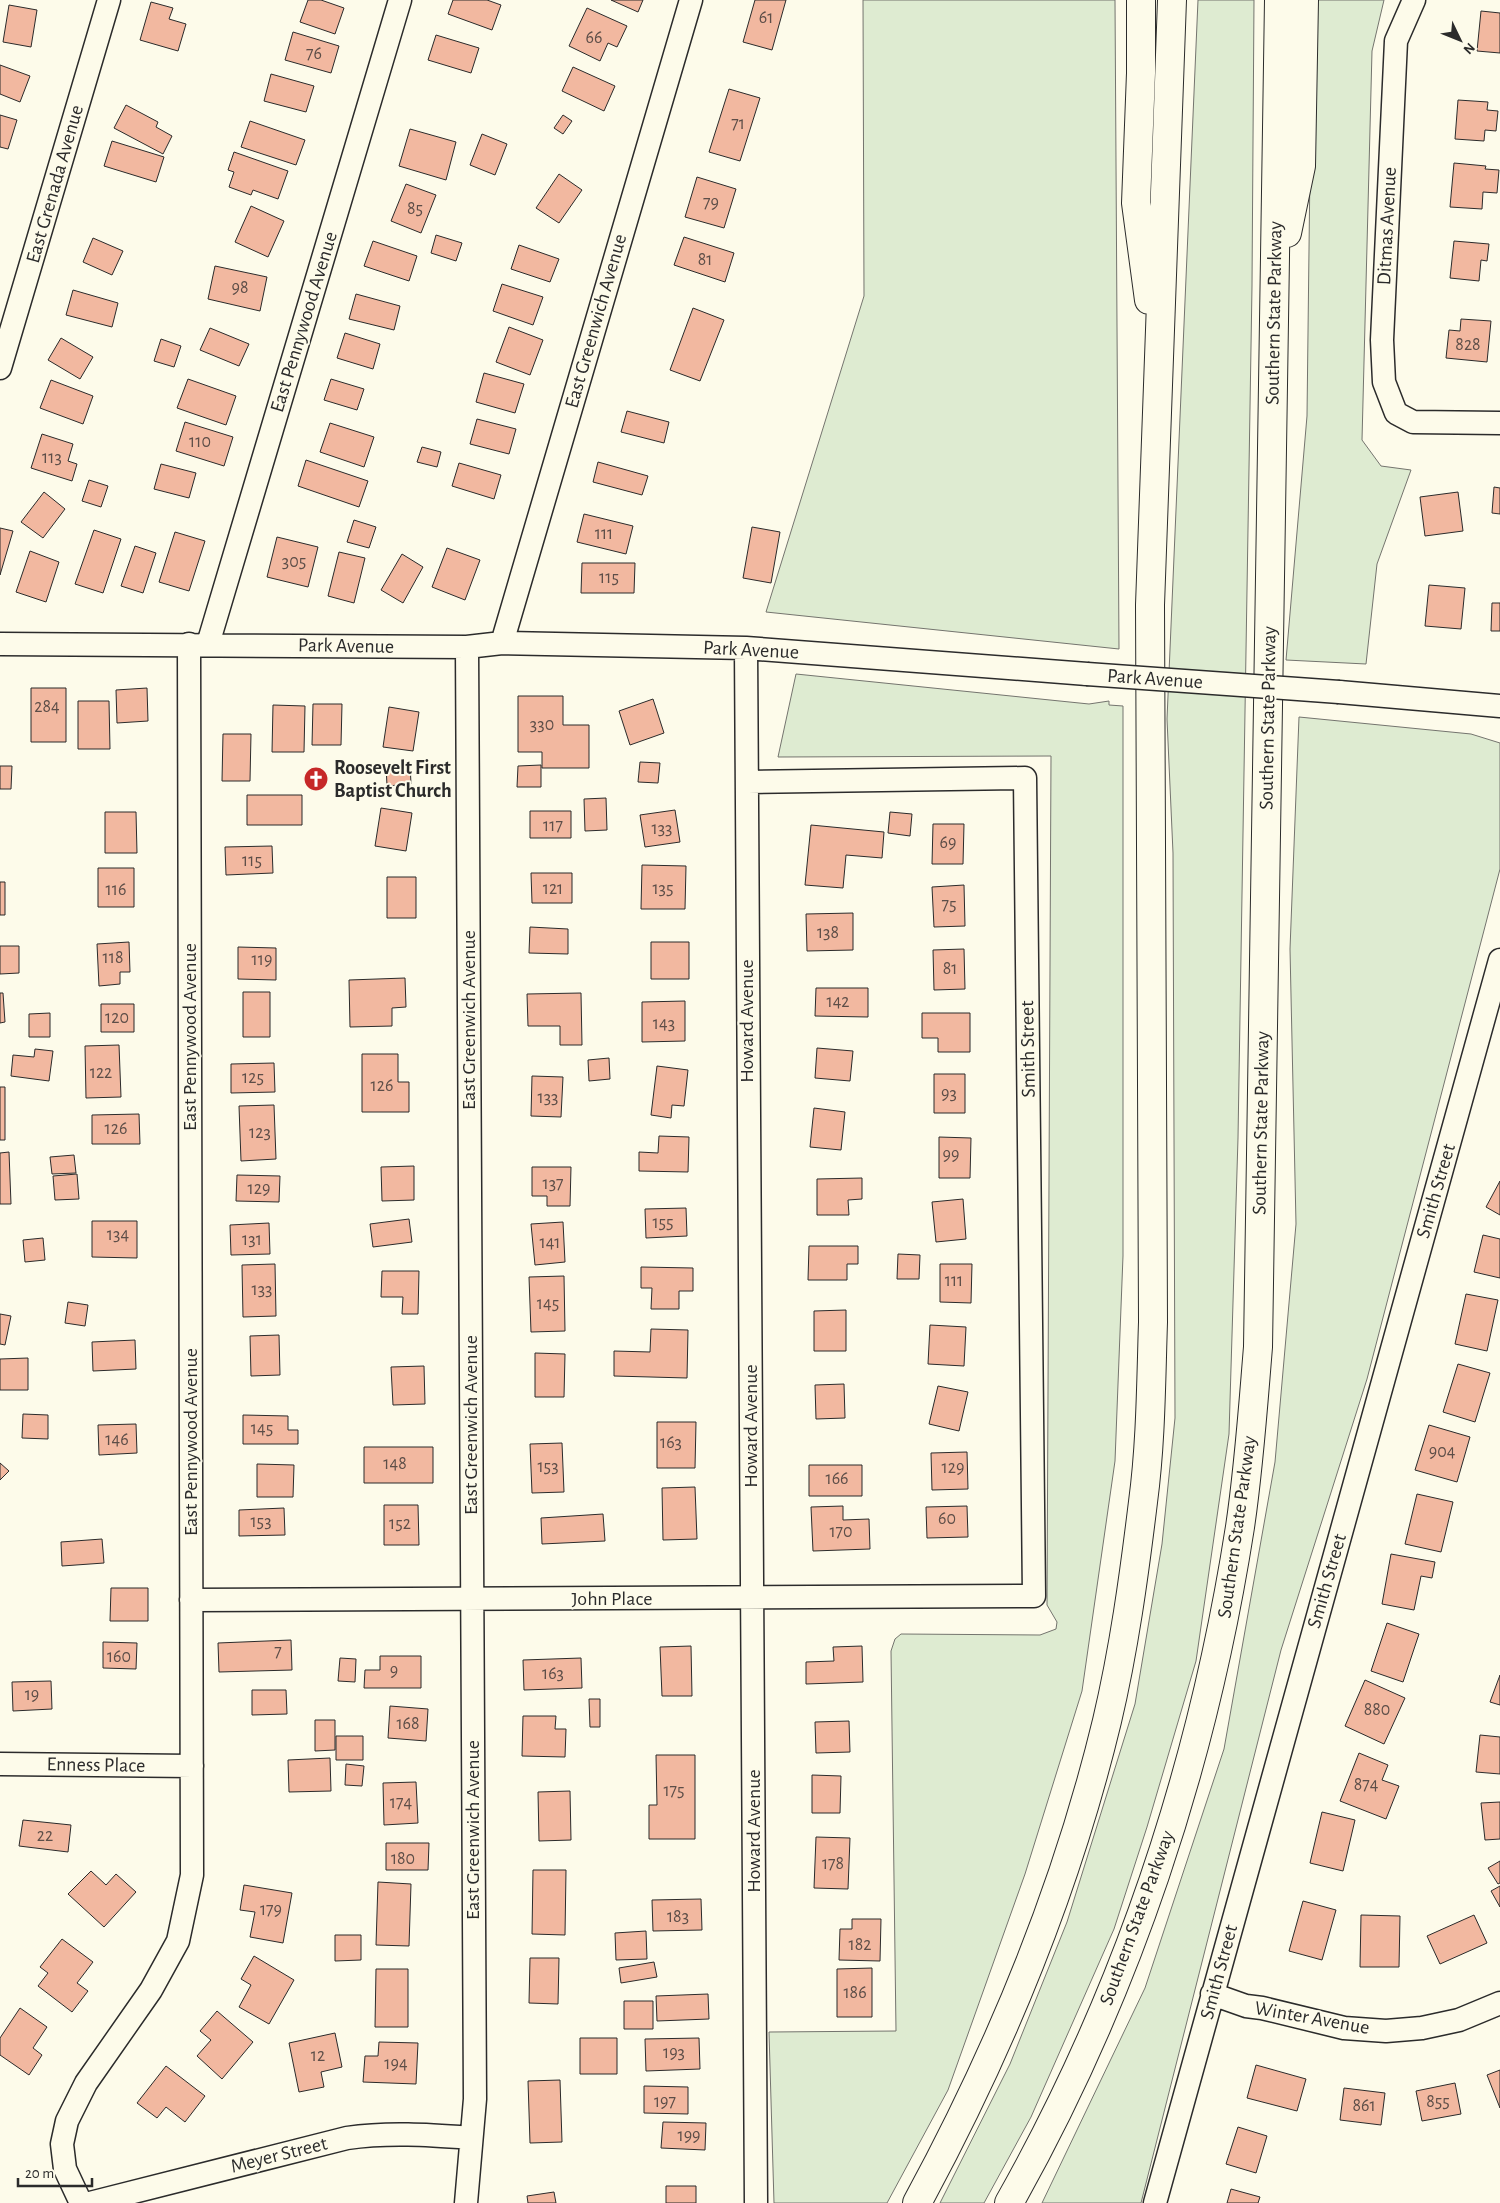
<svg xmlns="http://www.w3.org/2000/svg" width="1500" height="2203" font-family="'Alegreya Sans',sans-serif">
  <rect width="100%" height="100%" fill="#fdfbea"/>
  <path fill="#deebd1" stroke="#74746e" d="M863,0h252l4,649 -353,-37 98,-316z
    M1198,0h56l-2,286 -14,852 -9,296 -33,227 -49,166 -33,102 -83,188 -47,86h-44l70,-139 57,-142 68,-218 27,-160 13,-126 -2,-565 -6,-134z
    M1312,0h72l-12,51 -10,389 19,26 30,4 -34,94 -11,100 -80,-4 21,-244z
    M796,674l293,30 20,-3v4l14,1v550l-8,205 -33,230 -57,183 -77,216 -61,113h-113l-5,-171 127,-1 -5,-380 4,-12 6,-5 139,1 16,-6 1,-7 -10,-17 4,-849 -273,1z
    M1299,717l172,17 29,9v126l-133,510 -86,271 -140,553h-99l103,-215 79,-239 51,-287 21,-238 -6,-275z"/>
  <path fill="#f2b8a0" stroke="#2b2b2b" d="M308,0h13l23,8 -9,26 -35,-12z
    M453,0h34l14,5 -9,25 -44,-16z
    M611,0h32l-5,12z
    M755,0h31l-14,50 -29,-8z
    M151,2l22,6 -4,11 17,5 -8,27 -38,-11z
    M9,5l28,5 -6,37 -28,-5z
    M587,8l40,18 -10,21 -9,-4 -8,18 -31,-15z
    M1481,11l19,2v40l-23,-2z
    M293,32l46,14 -8,27 -46,-13z
    M436,35l43,13 -8,25 -43,-13z
    M0,65l30,11 -10,26 -20,-8z
    M573,67l42,19 -11,25 -42,-20z
    M271,74l43,12 -8,26 -42,-11z
    M729,89l31,9 -20,63 -31,-9z
    M1458,100l30,2 -1,8 11,1 -2,20 -11,-1 -1,11 -29,-2z
    M126,105l32,17 -2,5 16,9 -9,18 -49,-26z
    M0,115l17,5 -9,29 -8,-2z
    M563,115l9,6 -9,13 -9,-6z
    M250,121l55,19 -9,25 -55,-18z
    M410,129l46,13 -10,38 -47,-14z
    M482,134l25,10 -12,31 -25,-10z
    M112,141l52,16 -8,25 -52,-16z
    M234,152l54,19 -10,28 -25,-9 -2,5 -22,-8 5,-15 -6,-2z
    M1454,163l32,3 -1,3 14,1 -2,23 -14,-1 -1,17 -32,-2z
    M559,174l23,16 -23,33 -23,-15z
    M697,177l39,12 -12,39 -39,-11z
    M406,184l30,11 -15,38 -30,-12z
    M251,206l33,15 -16,36 -33,-15z
    M436,235l26,8 -6,18 -25,-8z
    M684,237l50,16 -9,29 -51,-17z
    M93,238l30,13 -11,24 -29,-13z
    M373,241l44,15 -8,25 -45,-15z
    M1454,241l35,3 -2,17 -6,-1 -2,21 -29,-3z
    M519,245l40,14 -9,23 -39,-13z
    M215,266l52,11 -7,34 -52,-12z
    M502,284l41,13 -10,28 -40,-14z
    M73,290l45,13 -6,24 -46,-12z
    M356,294l44,12 -6,24 -45,-11z
    M693,308l31,12 -24,61 -30,-11z
    M1461,319l30,2 -4,41 -41,-4 3,-28 11,1z
    M509,327l34,13 -13,35 -34,-13z
    M210,328l39,16 -10,22 -39,-16z
    M345,333l35,11 -7,25 -36,-11z
    M61,338l32,19 -13,22 -32,-19z
    M161,339l20,7 -7,21 -20,-6z
    M484,373l40,11 -9,29 -39,-11z
    M188,379l48,17 -10,29 -49,-17z
    M331,379l33,10 -7,21 -33,-10z
    M51,380l42,16 -10,28 -43,-16z
    M627,411l42,11 -5,21 -43,-11z
    M477,419l39,10 -7,25 -39,-10z
    M185,422l48,15 -9,29 -48,-15z
    M330,423l44,14 -10,30 -44,-15z
    M42,434l31,10 -5,17 9,3 -5,17 -41,-13z
    M422,447l19,5 -4,15 -20,-5z
    M306,460l62,21 -9,26 -61,-21z
    M598,462l50,14 -6,19 -49,-13z
    M459,463l42,12 -7,24 -42,-13z
    M161,464l35,9 -7,25 -35,-9z
    M89,480l19,6 -7,21 -19,-6z
    M1494,487l6,1v26l-8,-1z
    M44,492l21,17 -22,29 -22,-16z
    M1458,492l5,39 -38,5 -5,-39z
    M584,514l49,12 -7,28 -49,-12z
    M354,520l22,7 -7,21 -22,-6z
    M752,527l28,5 -9,51 -28,-5z
    M0,528l13,3 -13,44z
    M94,530l27,9 -18,54 -28,-9z
    M175,532l30,9 -16,50 -30,-9z
    M277,537l41,10 -10,40 -41,-10z
    M135,546l21,7 -13,40 -22,-7z
    M447,548l33,12 -15,40 -33,-13z
    M30,551l29,11 -13,40 -30,-10z
    M339,552l26,6 -11,45 -26,-7z
    M402,554l21,13 -20,36 -22,-13z
    M582,563h53l-1,30h-53z
    M1429,585l36,3 -4,41 -36,-3z
    M1492,603h8v28h-9z
    M31,688h35v54h-35z
    M147,688l1,33 -31,2 -1,-33z
    M518,696h45v29h26v43h-47v-16h-24z
    M653,699l11,34 -34,12 -11,-34z
    M78,701h31l1,48h-32z
    M313,704h29l-1,41h-29z
    M273,705l32,1 -1,46h-32z
    M389,707l30,5 -6,39 -30,-4z
    M223,734h28l-1,47h-28z
    M640,762l20,1 -2,20 -20,-1z
    M410,764l1,20 -24,2 -1,-21z
    M541,765v22h-24l1,-21z
    M0,766h12l-1,23h-11z
    M247,795h55v30h-55z
    M606,798l1,32 -22,1 -1,-32z
    M381,808l31,5 -6,38 -31,-5z
    M675,810l5,32 -35,5 -5,-32z
    M530,811h41v27h-41z
    M105,812h31l1,41h-32z
    M890,812l22,2 -2,22 -22,-3z
    M933,824h31l-1,40h-31z
    M811,825l73,7 -2,26 -36,-3 -3,33 -38,-3z
    M272,846l1,27 -47,2 -1,-28z
    M642,865l44,1 -1,43h-44z
    M98,868h36v39h-36z
    M531,873h41v30h-40z
    M387,877h29v41h-29z
    M0,882h5v33h-5z
    M964,885l1,41 -31,1 -2,-40z
    M853,913v37l-46,1 -1,-37z
    M530,927l38,2v25l-39,-1z
    M129,942l1,30h-10v12l-21,2 -2,-42z
    M651,942h38v37h-38z
    M0,946h19v27l-19,1z
    M238,947l38,1v32l-38,-1z
    M964,949l1,40 -31,1 -1,-40z
    M405,978l1,29 -14,1v18l-42,1 -1,-47z
    M816,988h52v29l-53,-1z
    M243,992h27v45h-27z
    M0,993h3l2,29 -5,1z
    M581,993l1,52h-22v-19h-32l-1,-32z
    M685,1001v40l-43,1v-40z
    M101,1004h33v28h-33z
    M50,1013v24h-21v-23z
    M922,1013h48v39h-32v-14h-16z
    M119,1045l2,52 -35,1 -1,-52z
    M817,1048l36,3 -3,30 -35,-3z
    M35,1049l18,2 -4,30 -38,-5 2,-21 21,2z
    M362,1054h36v28h11v30h-47z
    M609,1058l1,21 -21,2 -1,-21z
    M274,1063l1,29 -44,1v-29z
    M657,1066l31,4 -4,36 -12,-1 -1,13 -20,-3z
    M934,1074h31v39h-31z
    M532,1076l31,1 -2,40 -30,-1z
    M0,1087h5v53h-5z
    M274,1105l2,54 -35,2 -2,-55z
    M814,1108l31,4 -4,38 -31,-3z
    M139,1114l1,30h-48v-29z
    M659,1136l30,1 -1,35 -49,-1v-19l19,1z
    M939,1137l32,1 -1,40h-31z
    M9,1152l2,52h-11v-51z
    M74,1155l2,18 -24,1 -2,-17z
    M414,1166v34l-32,1 -1,-34z
    M532,1167h39l-1,39h-23v-10h-15z
    M77,1174l2,25 -24,1 -2,-24z
    M237,1175l43,1 -1,26 -43,-1z
    M862,1178v21l-14,1 1,15h-32v-36z
    M1500,1181v34l-14,-8z
    M963,1199l3,40 -30,3 -4,-40z
    M686,1208l1,28 -41,2 -1,-29z
    M409,1219l3,23 -39,5 -3,-23z
    M92,1221h45v37l-45,-1z
    M563,1222l2,40 -30,3 -4,-41z
    M269,1223l1,31 -39,1 -1,-30z
    M1483,1235l17,4v39l-26,-6z
    M43,1238l2,22 -20,2 -2,-22z
    M809,1246h49v18h-11v16h-39z
    M898,1254l22,1 -1,24h-22z
    M275,1264l1,52 -33,1 -1,-52z
    M940,1264h32l-1,39 -31,-1z
    M641,1267l52,1v23h-14v18h-28l1,-21h-11z
    M382,1271h37l-1,43h-16l1,-17h-22z
    M564,1276l1,55 -34,1 -2,-55z
    M1466,1294l32,6 -11,51 -32,-7z
    M68,1302l20,3 -3,21 -20,-3z
    M846,1310v41h-32v-40z
    M0,1314l11,2 -6,29 -5,-1z
    M930,1325l36,2 -2,39 -36,-2z
    M651,1329l37,1 -1,48 -73,-2v-25l36,1z
    M279,1335l1,40 -29,1 -1,-40z
    M135,1340l1,29 -43,2 -1,-29z
    M535,1353l30,1 -1,43h-29z
    M28,1358v32h-28v-31z
    M1458,1364l32,9 -15,49 -32,-10z
    M424,1366l1,38 -32,1 -2,-38z
    M844,1384l1,34 -29,1 -1,-34z
    M938,1386l30,6 -9,39 -30,-7z
    M23,1414l25,1v24l-26,-1z
    M243,1415l45,1v14h10v14h-55z
    M657,1422h39l-1,46h-38z
    M136,1424l1,29 -38,2 -1,-30z
    M1429,1425l41,12 -13,45 -42,-12z
    M562,1443l2,49 -32,1 -2,-49z
    M364,1447h69v36h-69z
    M967,1452l1,37 -36,1 -1,-37z
    M0,1463l9,8 -9,9z
    M257,1464l37,1 -1,32h-36z
    M809,1465h53v31h-53z
    M695,1487l2,52 -34,1 -1,-52z
    M1417,1494l36,8 -12,50 -36,-8z
    M384,1505h34l1,40h-35z
    M843,1506v14l26,-1 1,30 -57,2 -2,-44z
    M967,1506l1,31 -41,1 -1,-31z
    M284,1508l1,27 -46,1v-26z
    M603,1514l2,27 -63,3 -1,-26z
    M102,1539l2,24 -42,3 -1,-24z
    M1391,1554l44,8 -3,16 -11,-2 -7,34 -32,-6z
    M111,1588h37v33h-38z
    M1387,1623l32,11 -16,48 -32,-11z
    M291,1640l1,30 -73,2 -1,-29z
    M103,1642l34,1 -1,26 -33,-1z
    M691,1646l1,50h-30l-2,-49z
    M862,1646l1,36 -57,2v-22l28,-1 -1,-14z
    M380,1656h41v32h-57l1,-18h15z
    M340,1658l16,1 -1,23 -17,-1z
    M581,1658l1,30 -58,2 -1,-30z
    M1500,1675v30l-10,-3z
    M1365,1680l40,18 -21,46 -39,-18z
    M51,1681l1,28 -39,2 -1,-29z
    M252,1690h34l1,24 -35,1z
    M589,1699h11v28h-10z
    M390,1706l38,3 -2,32 -38,-3z
    M523,1716h33l-1,13h11l-1,28 -43,-1z
    M315,1720h20v30l-20,1z
    M849,1721l1,31 -34,1 -1,-31z
    M1480,1735l20,2v37l-24,-2z
    M336,1736h27v24h-27z
    M1359,1753l29,12 -6,15 17,6 -13,33 -46,-18z
    M656,1755h39v84h-46v-34h8z
    M330,1758l1,33 -42,1 -1,-32z
    M346,1764l18,2 -2,20 -17,-1z
    M812,1775l29,1 -1,37h-28z
    M416,1782l2,41 -34,2 -1,-42z
    M570,1791l1,49 -32,1 -1,-49z
    M1500,1802v37l-15,1 -4,-37z
    M1322,1812l33,8 -12,51 -33,-8z
    M23,1820l48,5 -3,27 -49,-6z
    M816,1837l34,1 -2,51 -34,-1z
    M386,1843h43l-1,27h-42z
    M1500,1861v22l-2,1 -10,-16z
    M533,1870h33l-1,65 -33,-1z
    M91,1871l15,14 10,-11 20,18 -32,35 -36,-33z
    M378,1882l33,2 -2,62 -33,-1z
    M244,1885l48,8 -9,50 -33,-6 5,-25 -15,-2z
    M1500,1886v21l-9,-16z
    M701,1899l1,31 -49,1 -1,-31z
    M1303,1901l33,9 -14,50 -33,-9z
    M1361,1915l39,1 -1,51h-39z
    M1474,1915l13,28 -47,21 -13,-28z
    M852,1919h29l-1,42 -41,-1 1,-31h12z
    M646,1931l1,28 -31,1 -1,-27z
    M335,1935h26v25l-26,1z
    M62,1939l31,23 -16,21 11,8 -16,21 -34,-26 10,-13 -8,-6z
    M254,1956l40,24 -25,44 -30,-17 12,-22 -10,-6z
    M530,1958h29l-1,46 -29,-1z
    M654,1962l3,15 -36,6 -2,-15z
    M872,1968v49h-35v-48z
    M376,1969h32v58h-33z
    M708,1994l1,25 -52,2 -1,-25z
    M624,2001h29v28h-29z
    M20,2008l27,19 -14,21 9,7 -13,20 -29,-20v-17z
    M217,2011l36,31 -31,37 -25,-23 14,-16 -11,-9z
    M335,2033l7,34 -21,5 3,15 -25,5 -10,-49z
    M580,2038h37v36h-37z
    M699,2038l1,31 -54,2 -1,-32z
    M379,2042l39,1 -2,41 -53,-2 2,-26h13z
    M1256,2065l50,14 -9,32 -50,-13z
    M166,2066l39,30 -20,26 -19,-15 -9,11 -20,-15z
    M1500,2070v38l-13,-33z
    M560,2080l2,62 -32,1 -2,-62z
    M1455,2083l6,31 -39,7 -6,-30z
    M644,2086l44,1v27l-44,-1z
    M1344,2088l41,5 -4,32 -41,-5z
    M663,2122l43,1 -1,27 -44,-2z
    M1238,2127l29,9 -11,37 -30,-9z
    M666,2186h30v17h-30z
    M1231,2189l29,8 -2,6h-31z
    M554,2192l2,11h-28l-1,-7z"/>
  <g fill="none" stroke-linecap="round" stroke-linejoin="round">
    <defs>
      <path id="street" d="M1414,0l-18,41 -14,299 2,42 12,31 17,9 87,1
        M0,368l109,-368
        M502,643l189,-643
        M0,644l467,3 35,-4 244,5 341,26
        M208,644l192,-644
        M746,648l10,1555
        M1339,692l161,14
        M191,1600l843,-4 -9,-818 -277,4
        M0,1764l192,2
        M1212,1994l34,12 16,2 82,20 42,3 36,-3 37,-8 41,-17
        M81,2203l-16,-34 -3,-25 5,-23 19,-38 65,-93 27,-49 14,-66 -3,-1231
        M90,2203l257,-65c42,-6 82,-3 124,0
        M466,2203l9,-104 -8,-1452
        M1155,2203l345,-1243"/>
      <path id="highway" d="M1141,0v73l-5,130 13,97
        M1287,233l14,-67 3,-166
        M917,2203c83,-153 149,-312 190,-482 17,-72 27,-145 36,-219 8,-60 8,-120 10,-180l-3,-717 22,-605
        M1009,2203c118,-209 194,-439 231,-676 9,-60 13,-120 18,-180l21,-1347"/>
    </defs>
    <use href="#street" stroke="#2b2b2b" stroke-width="25"/>
    <use href="#highway" stroke="#2b2b2b" stroke-width="30"/>
    <use href="#street" stroke="#fdfbea" stroke-width="22"/>
    <use href="#highway" stroke="#fdfbea" stroke-width="28"/>
    <defs>
      <path id="street-bridge" d="M1087,674l252,18"/>
    </defs>
    <use href="#street-bridge" stroke="#2b2b2b" stroke-width="25" stroke-linecap="butt"/>
    <use href="#street-bridge" stroke="#fdfbea" stroke-width="22"/>
  </g>
  <defs>
    <symbol id="church-disc" viewBox="-11 -11 22 22"><circle r="9.5" fill="#c62828" stroke="#fdfbea"/><path d="M-1.2-6h2.4v3.5h3.3v2.4h-3.3V6h-2.4V-.1h-3.3v-2.4h3.3Z" fill="#fff"/></symbol>
  </defs>
  <g fill-rule="evenodd">
    <use href="#church-disc" x="302" y="765" width="28" height="28"/>
  </g>
  <g text-anchor="middle" dominant-baseline="central" stroke-width="4" stroke-linejoin="round" paint-order="stroke">
    <g font-size="18" fill="#5d4e48">
      <text x="766" y="18">61</text>
      <text x="594" y="38">66</text>
      <text x="314" y="54">76</text>
      <text x="738" y="124">71</text>
      <text x="711" y="203">79</text>
      <text x="415" y="209">85</text>
      <text x="705" y="260">81</text>
      <text x="240" y="288">98</text>
      <text x="1468" y="345">828</text>
      <text x="200" y="442">110</text>
      <text x="52" y="458">113</text>
      <text x="604" y="534">111</text>
      <text x="294" y="562">305</text>
      <text x="609" y="578">115</text>
      <text x="47" y="707">284</text>
      <text x="542" y="725">330</text>
      <text x="553" y="826">117</text>
      <text x="662" y="829">133</text>
      <text x="948" y="843">69</text>
      <text x="252" y="861">115</text>
      <text x="553" y="889">121</text>
      <text x="663" y="889">135</text>
      <text x="116" y="890">116</text>
      <text x="949" y="905">75</text>
      <text x="828" y="933">138</text>
      <text x="113" y="958">118</text>
      <text x="262" y="960">119</text>
      <text x="950" y="969">81</text>
      <text x="838" y="1002">142</text>
      <text x="117" y="1018">120</text>
      <text x="664" y="1024">143</text>
      <text x="101" y="1073">122</text>
      <text x="253" y="1078">125</text>
      <text x="382" y="1086">126</text>
      <text x="949" y="1094">93</text>
      <text x="548" y="1098">133</text>
      <text x="116" y="1129">126</text>
      <text x="260" y="1133">123</text>
      <text x="951" y="1155">99</text>
      <text x="553" y="1184">137</text>
      <text x="259" y="1189">129</text>
      <text x="663" y="1223">155</text>
      <text x="118" y="1235">134</text>
      <text x="252" y="1240">131</text>
      <text x="550" y="1243">141</text>
      <text x="954" y="1281">111</text>
      <text x="262" y="1290">133</text>
      <text x="548" y="1304">145</text>
      <text x="262" y="1429">145</text>
      <text x="117" y="1440">146</text>
      <text x="671" y="1443">163</text>
      <text x="1442" y="1452">904</text>
      <text x="395" y="1464">148</text>
      <text x="548" y="1467">153</text>
      <text x="953" y="1468">129</text>
      <text x="837" y="1479">166</text>
      <text x="947" y="1519">60</text>
      <text x="261" y="1522">153</text>
      <text x="400" y="1524">152</text>
      <text x="841" y="1532">170</text>
      <text x="278" y="1652">7</text>
      <text x="119" y="1657">160</text>
      <text x="394" y="1671">9</text>
      <text x="553" y="1674">163</text>
      <text x="32" y="1695">19</text>
      <text x="1377" y="1710">880</text>
      <text x="408" y="1724">168</text>
      <text x="1366" y="1785">874</text>
      <text x="674" y="1791">175</text>
      <text x="401" y="1803">174</text>
      <text x="45" y="1836">22</text>
      <text x="403" y="1859">180</text>
      <text x="833" y="1864">178</text>
      <text x="271" y="1910">179</text>
      <text x="678" y="1917">183</text>
      <text x="860" y="1945">182</text>
      <text x="855" y="1993">186</text>
      <text x="674" y="2053">193</text>
      <text x="318" y="2056">12</text>
      <text x="396" y="2064">194</text>
      <text x="665" y="2102">197</text>
      <text x="1438" y="2102">855</text>
      <text x="1364" y="2106">861</text>
      <text x="689" y="2136">199</text>
    </g>
    <g font-size="20" fill="#2b2b2b" stroke="#fdfbea">
      <text transform="translate(55 184) rotate(-74)">East Grenada Avenue</text>
      <text transform="translate(1387 226) rotate(-87)">Ditmas Avenue</text>
      <text transform="translate(1274 313) rotate(-89)">Southern State Parkway</text>
      <text transform="translate(596 321) rotate(-74)">East Greenwich Avenue</text>
      <text transform="translate(304 322) rotate(-73)">East Pennywood Avenue</text>
      <text transform="translate(346 646) rotate(1)">Park Avenue</text>
      <text transform="translate(751 650) rotate(3)">Park Avenue</text>
      <text transform="translate(1155 679) rotate(4)">Park Avenue</text>
      <text transform="translate(1268 718) rotate(-89)">Southern State Parkway</text>
      <text transform="translate(469 1020) rotate(-90)">East Greenwich Avenue</text>
      <text transform="translate(747 1021) rotate(-90)">Howard Avenue</text>
      <text transform="translate(190 1037) rotate(-90)">East Pennywood Avenue</text>
      <text transform="translate(1028 1049) rotate(-91)">Smith Street</text>
      <text transform="translate(1261 1123) rotate(-89)">Southern State Parkway</text>
      <text transform="translate(1436 1191) rotate(-74)">Smith Street</text>
      <text transform="translate(471 1425) rotate(-90)">East Greenwich Avenue</text>
      <text transform="translate(751 1426) rotate(-90)">Howard Avenue</text>
      <text transform="translate(191 1442) rotate(-90)">East Pennywood Avenue</text>
      <text transform="translate(1237 1527) rotate(-82)">Southern State Parkway</text>
      <text transform="translate(1327 1581) rotate(-74)">Smith Street</text>
      <text x="612" y="1599">John Place</text>
      <text transform="translate(96 1765) rotate(1)">Enness Place</text>
      <text transform="translate(473 1830) rotate(-90)">East Greenwich Avenue</text>
      <text transform="translate(754 1831) rotate(-90)">Howard Avenue</text>
      <text transform="translate(1137 1918) rotate(-70)">Southern State Parkway</text>
      <text transform="translate(1219 1972) rotate(-75)">Smith Street</text>
      <text transform="translate(1312 2018) rotate(10)">Winter Avenue</text>
      <text transform="translate(279 2155) rotate(-14)">Meyer Street</text>
    </g>
    <g font-size="20" font-weight="bold" fill="#2b2b2b" stroke="#fdfbea" text-anchor="start">
      <text x="334" y="768">Roosevelt First<tspan x="334" dy="23">Baptist Church</tspan></text>
    </g>
  </g>
  <g transform="translate(1460 40) rotate(133)" stroke="#fdfbea" stroke-width="4" paint-order="stroke">
  <path d="M0-4L9 19L0 12L-9 19Z" fill="#2b2b2b"/>
  <text y="-8" font-size="14" font-weight="bold" text-anchor="middle" fill="#2b2b2b">N</text>
  </g>
  <path d="M18 2178v8h74v-8" fill="none" stroke="#2b2b2b" stroke-width="2.5"/>
  <text x="25" y="2178" font-size="15" fill="#2b2b2b" stroke="#fdfbea" stroke-width="4" paint-order="stroke">20 m</text>
</svg>
